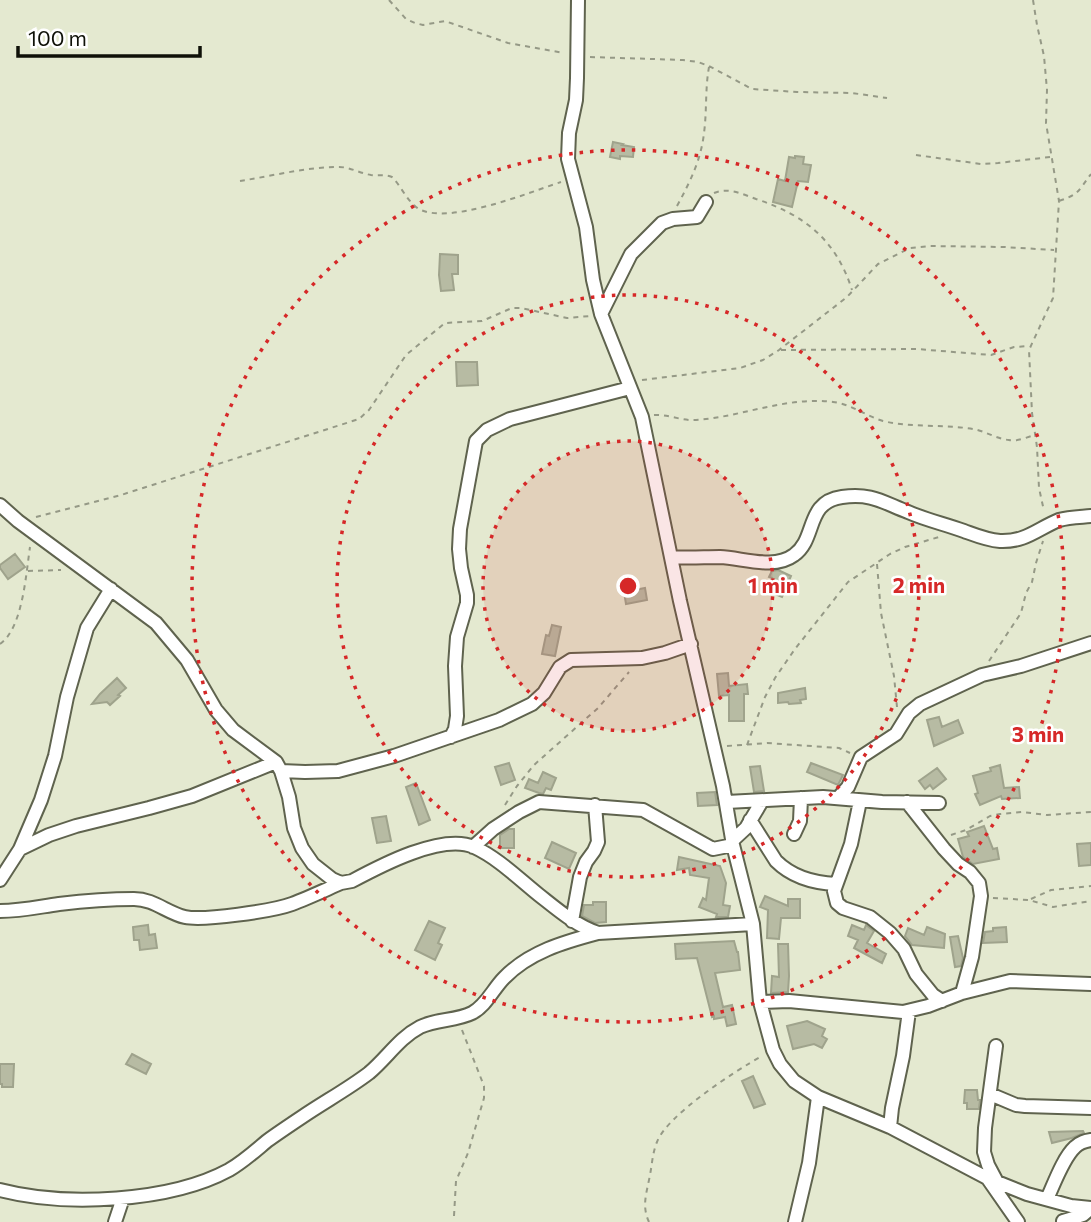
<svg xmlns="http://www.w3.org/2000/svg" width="1091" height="1222" font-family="Commissioner,sans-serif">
  <rect width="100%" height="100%" fill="#e4e9d0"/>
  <path fill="#b7bba3" stroke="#9fa38c" stroke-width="2" d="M613,142l10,2 -1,1 12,2 -1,10 -13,-1v3l-10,-2z
    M795,156l9,1 -1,7 8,1 -3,17 -10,-1 -6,26 -19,-5 5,-23 7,2 4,-24 6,1z
    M440,254l18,1v19h-6l2,16 -13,1 -2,-16z
    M456,362h21l1,23 -21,1z
    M15,554l10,13 -17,12 -8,-11v-3z
    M778,570l13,6 -9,21 -12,-5 3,-6 -4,-2 3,-6 -3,-1 3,-6z
    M645,588l2,12 -21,4 -2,-12z
    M552,625l9,2 -6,29 -13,-2 4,-19 3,1z
    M728,673l1,13 18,-2 1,10h-4v27h-15v-26l-10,1 -2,-22z
    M117,678l9,10 -8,7 2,1 -10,9 -3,-3 -15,2 8,-10z
    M805,688l1,11 -6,1 1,3 -12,1 -1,-2 -10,1v-10z
    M939,717l3,10 16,-7 5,13 -29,13 -7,-26z
    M509,763l6,17 -14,5 -6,-18z
    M811,763l32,12 -5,10 -31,-13z
    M1000,765l4,23 15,-1 1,11 -18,1 -1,-3 -21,9 -5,-11 3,-1 -5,-17 18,-5 -1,-3z
    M760,766l4,25 -10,1 -4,-25z
    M937,768l9,11 -13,10 -3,-4 -5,4 -6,-8z
    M543,772l13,6 -5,12 -5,-2 -3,6 -4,-1 -14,-5 4,-9 9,4z
    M416,783l14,37 -11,5 -13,-38z
    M715,792l2,13 -19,1 -1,-13z
    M386,816l5,25 -14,2 -5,-25z
    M984,826l9,23 4,-1 2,11 -26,5 -10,-7 -5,-18 11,-3 -2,-4z
    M509,829h5v19h-14v-13z
    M552,842l24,11 -7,16 -24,-11z
    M1091,843v22l-12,1 -2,-22z
    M679,857l41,9 6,17 -3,22 7,1 -2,11h-12l1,-3 -18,-7 4,-9 3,2 3,-22 -19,-3 -1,-7 -12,2z
    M765,896l23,10v-7h12v19h-19l-2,21 -12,-1 1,-28 -8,-3z
    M593,902h13v20l-11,1 -13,-7 2,-11h9z
    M429,921l16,7 -7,15 4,2 -7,15 -20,-10z
    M148,925l1,10 6,-1 2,14 -17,2 -1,-10h-5l-1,-13z
    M852,925l12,5 2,-5 8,6 -7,12 19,11 -4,9 -28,-15 4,-8 -10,-4z
    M927,927l18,7 -1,14 -32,-3 -7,-9 3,-8 16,7z
    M1006,927l1,15 -24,1 2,-11 8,-1v-3z
    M958,936l5,22 -2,8 -6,1 -5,-30z
    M734,941l3,11h1l2,18 -25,3 8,34 9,-2 4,19 -9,2 -2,-9 -11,2v-3l-2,1 -15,-59 -21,1 -1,-15z
    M778,944h10l1,32 -1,16 -17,1 1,-17 7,1z
    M807,1021l18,8 -3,7 5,3 -5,9 -8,-4 -21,5 -6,-23z
    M132,1054l19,10 -5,10 -20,-10z
    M0,1064h14l-1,23h-11v-3h-2z
    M753,1076l12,28 -11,4 -12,-27z
    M965,1090h12l1,10h2l-1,9h-12v-6h-3z
    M1083,1131l1,2 -12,5 -20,5 -3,-11z"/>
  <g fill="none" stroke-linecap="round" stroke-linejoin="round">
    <defs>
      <path id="minor" d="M578,0l-1,78 -1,22 -7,33 -1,26 18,68 7,53 8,34 41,103 38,184 43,185 10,59 20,79 7,78 13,48 7,14 14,17 24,16 72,30 97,51 40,16 44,12 20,2
        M601,314l30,-60 31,-31 11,-4 24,-2 9,-15
        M0,505l18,16 138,102 31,37 29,50 17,20 43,32 5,9 8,26 5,31 8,20 11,16 19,15 9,4 11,-2c28,-15 90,-48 122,-34 24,11 45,32 65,48 19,15 36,30 59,38l155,-9
        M672,557c16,1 32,0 48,0 23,1 54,13 74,-2 23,-16 11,-53 48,-58 30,-4 40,5 66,15 18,8 37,12 56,19 11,4 23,9 36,10 26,1 37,-12 59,-21 10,-3 22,-3 32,-4
        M451,737l4,-8 2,-13 -2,-50 2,-29 10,-34v-8l-6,-27 -2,-19 1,-20 16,-88 11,-11 23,-11 120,-31
        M281,771l24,1 33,-1 56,-15 105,-36 33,-16 12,-11 16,-26 11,-7 71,-2 23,-5 26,-9
        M838,798l10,-11 13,-30 35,-23 13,-21 11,-9 62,-29 39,-9 70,-23
        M860,801l-9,43 -17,47 3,12 6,5 27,9 20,16 14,16 12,25 17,21 9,6
        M727,802l96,-5 59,5 57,1
        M907,802l37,47 14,15 12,8 9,11 2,13 -9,61 -10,36
        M750,820l26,41c16,16 38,22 60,23
        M794,834l6,-13 1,-23
        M732,841l14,-13 16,-27
        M473,847l20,-18 26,-17 20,-10 104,8 70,39 20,-4
        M20,849l29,-14 27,-9 73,-18 43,-12 84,-34
        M0,880l20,-31 21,-49 14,-44 12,-59 20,-69 24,-39
        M0,911c21,0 38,-4 59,-7 25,-3 50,-5 75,-5 20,0 33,14 51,18 18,4 88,-6 107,-13 16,-6 33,-14 49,-21
        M572,921l8,-44 6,-15 8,-11 4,-9 -3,-37
        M760,1002l29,-1 114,11 25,-6 34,-13 48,-12 81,3
        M996,1046l-11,82 -1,24 4,13 9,17
        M990,1094l26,11 9,1 66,2
        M890,1127l2,-19 11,-52 6,-45
        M988,1179l30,43
        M0,1190c65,17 170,12 229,-20 14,-8 26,-19 38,-29 11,-8 23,-16 35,-24 22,-15 46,-28 67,-44 18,-15 30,-35 51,-46 16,-8 36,-6 52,-14 14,-7 21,-24 32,-35 25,-26 60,-36 94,-45
        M1047,1199c7,-15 16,-41 28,-52 5,-5 10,-6 16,-7
        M1063,1221l20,-6 8,-7
        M115,1222l8,-24
        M795,1222l14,-59 9,-66"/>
    </defs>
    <use href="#minor" stroke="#5f634e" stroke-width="16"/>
    <path stroke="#959986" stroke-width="2" stroke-dasharray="5 5" stroke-linecap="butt" d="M389,0l17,19 9,4 8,2 22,-4 63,22 56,10
      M1033,0l4,25 7,31 3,34 -1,33 13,78 -6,97 -24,52 3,63 5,34 2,41 5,23
      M590,57l93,3 15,2 11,4 43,23 45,3 55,1 35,5
      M916,155l65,9 17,-1 52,-6
      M240,181c32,-5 66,-14 99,-14 11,0 20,6 32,8 7,1 14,-1 21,2 9,9 14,22 24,30 27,21 114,-15 145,-25
      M714,193c14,-6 28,1 42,6 49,16 80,41 96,91
      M1059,201c21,-7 19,-10 32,-27
      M677,206c13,-24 24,-46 27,-73 3,-22 1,-44 5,-66
      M781,350l136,-1 74,6 23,-8 15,-1
      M642,380l98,-12 23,-8 16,-10 68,-53 31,-33 32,-16 20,-2 74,1 50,3
      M654,415c14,-1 27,6 42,5 45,-3 91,-24 137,-18 18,2 33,14 50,19 29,7 60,3 90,8 12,2 24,10 36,11 8,2 18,-3 26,-5
      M36,517l85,-22 238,-76 10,-9 37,-55 39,-32 37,-2 30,-13h9l46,10 23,-2
      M877,564l4,49 13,63 3,31
      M28,571l33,-1
      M0,644c23,-16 26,-71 30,-97
      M989,661l32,-48 5,-20 6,-11 4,-19 7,-22
      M747,745l18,-48 10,-19 20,-29 53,-67 42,-28 15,-7 34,-10
      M727,746l40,-3 72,5 11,5
      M505,805l12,-19 17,-21 64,-57 31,-36
      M951,835l15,-5 24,-14 10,-2 22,-2 25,3 44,-3
      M993,898l36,2 24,7 38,-6
      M1031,899l20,-9 40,-4
      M454,1216l2,-35 12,-28 16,-55v-12l-22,-56
      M649,1222c-7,-15 -3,-27 0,-42 3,-13 3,-26 8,-38 10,-27 78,-71 105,-86"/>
    <use href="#minor" stroke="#fff" stroke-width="12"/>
  </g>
  <circle cx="628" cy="586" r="145" fill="#d62828" fill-opacity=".12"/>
  <g fill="none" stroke="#d62828" stroke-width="3.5" stroke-dasharray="3.5 7">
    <circle cx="628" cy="586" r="145"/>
    <circle cx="628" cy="586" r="291"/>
    <circle cx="628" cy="586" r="436"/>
  </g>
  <circle cx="628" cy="586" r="10" fill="#d62828" stroke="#fff" stroke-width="3.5"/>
  <g font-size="21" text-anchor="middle" font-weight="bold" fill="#d62828" stroke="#fff" stroke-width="5" stroke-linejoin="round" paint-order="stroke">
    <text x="773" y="593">1 min</text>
    <text x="919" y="593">2 min</text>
    <text x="1038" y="742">3 min</text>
  </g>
  <path d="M18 46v10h182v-10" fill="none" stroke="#0f1108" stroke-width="3.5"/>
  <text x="28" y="46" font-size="21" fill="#0f1108" stroke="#ffffff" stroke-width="5" paint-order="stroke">100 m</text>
</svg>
